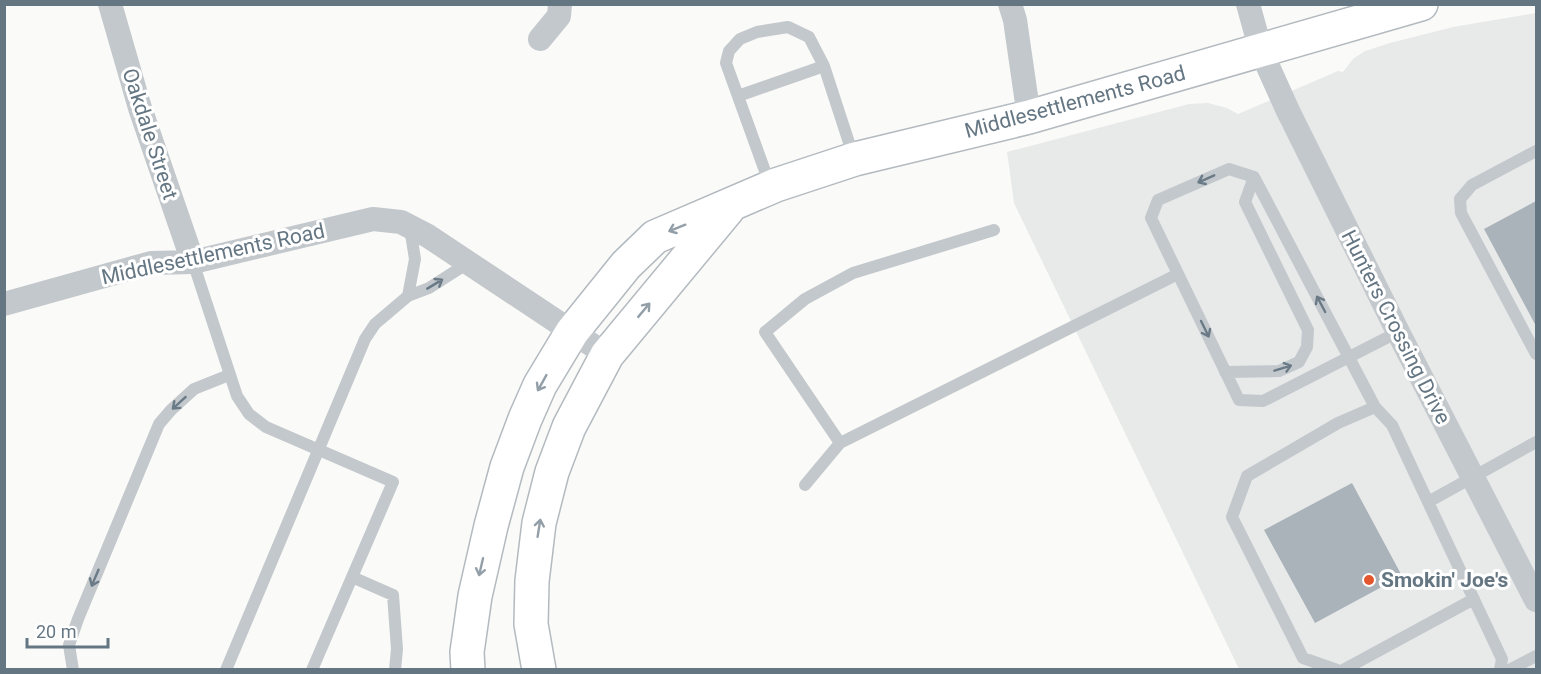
<svg xmlns="http://www.w3.org/2000/svg" width="1541" height="674" font-family="Roboto,sans-serif">
  <rect width="100%" height="100%" fill="#fafaf8"/>
  <path fill="#e8e9e9" d="M1536,13v656h-297l-225,-466 -7,-51 182,-48 19,-1 19,5 11,6 100,-43 5,1 10,-13 12,-8 25,-8 63,-16z"/>
  <path fill="#aab3b9" d="M1536,201v125l-52,-97z
    M1352,483l50,93 -87,47 -51,-93z"/>
  <g fill="none" stroke-linecap="round" stroke-linejoin="round">
    <defs>
      <path id="secondary" d="M468,670l-1,-18 8,-56 16,-70 16,-59 18,-48 15,-34 32,-53 54,-67 29,-28 121,-52 79,-26 174,-42 392,-113
        M539,670l-8,-46 1,-43 7,-58 13,-51 17,-45 38,-72 121,-146"/>
    </defs>
    <use href="#secondary" stroke="#b3babf" stroke-width="36"/>
    <path stroke="#c3c8cc" stroke-width="12" d="M738,96l86,-30
      M1536,151l-64,34 -12,14 1,14 75,141
      M770,185l-44,-122 3,-12 11,-12 17,-7 31,-5 21,10 15,29 30,92
      M410,228l5,31 -7,37 21,-8 39,-25
      M193,262l44,134 12,18 17,13 127,55 -81,188
      M1225,372l54,-1 20,-9 8,-15 1,-17 -63,-128 9,-25
      M1375,407l-121,-230 -25,-8 -71,31 -7,18 88,182 24,1 135,-69
      M840,443l-75,-111 40,-33 48,-26 141,-43
      M805,485l35,-42 338,-169
      M352,577l41,18 4,54 -2,21
      M73,670l-4,-25 9,-26 81,-195 12,-14 23,-21 35,-14
      M226,670l139,-331 10,-15 33,-28
      M1337,670l-34,-12 -71,-141 15,-41 91,-53 37,-16 17,18 36,77
      M1343,670l131,-71
      M1500,670l2,-11 -74,-157 108,-60
      M1509,670l27,-14"/>
    <path stroke="#c3c8cc" stroke-width="24" d="M110,4l30,104 53,154
      M1010,4l5,16 14,97
      M1248,4l13,47 27,60 110,221 138,268
      M540,39l19,-23 1,-12
      M4,304l147,-41 42,-1 180,-43 28,3 27,14 179,119"/>
    <use href="#secondary" stroke="#fff" stroke-width="33"/>
  </g>
  <defs><path id="oneway-shaft" d="M-6 0H5M1.5-3L5.5 0L1.5 3" fill="none" stroke-width="1.6" stroke-linecap="round" stroke-linejoin="round" transform="scale(1.5)"/></defs>
  <g stroke="#6a7a87">
    <use href="#oneway-shaft" transform="translate(1206 179) rotate(156)"/>
    <use href="#oneway-shaft" transform="translate(435 284) rotate(-31)"/>
    <use href="#oneway-shaft" transform="translate(1321 304) rotate(-118)"/>
    <use href="#oneway-shaft" transform="translate(1205 329) rotate(64)"/>
    <use href="#oneway-shaft" transform="translate(1283 368) rotate(-17)"/>
    <use href="#oneway-shaft" transform="translate(179 403) rotate(138)"/>
    <use href="#oneway-shaft" transform="translate(95 578) rotate(113)"/>
  </g>
  <g stroke="#939fa8">
    <use href="#oneway-shaft" transform="translate(677 228) rotate(158)"/>
    <use href="#oneway-shaft" transform="translate(644 310) rotate(-50)"/>
    <use href="#oneway-shaft" transform="translate(542 383) rotate(119)"/>
    <use href="#oneway-shaft" transform="translate(539 528) rotate(-81)"/>
    <use href="#oneway-shaft" transform="translate(481 567) rotate(103)"/>
  </g>
  <circle fill="#e4572e" stroke="#fff" stroke-width="2" cx="1369" cy="580" r="6"/>
  <g text-anchor="middle" dominant-baseline="central" stroke-width="6" stroke-linejoin="round" paint-order="stroke">
    <g font-size="21" fill="#657683" stroke="#fff">
      <text transform="translate(1075 102) rotate(-15)">Middlesettlements Road</text>
      <text transform="translate(150 134) rotate(72)">Oakdale Street</text>
      <text transform="translate(213 254) rotate(-12)">Middlesettlements Road</text>
      <text transform="translate(1396 327) rotate(63)">Hunters Crossing Drive</text>
    </g>
    <g font-size="21" font-weight="bold" fill="#657683" stroke="#fff" text-anchor="start">
      <text x="1381" y="580">Smokin' Joe's</text>
    </g>
  </g>
  <rect width="1541" height="674" fill="none" stroke="#657683" stroke-width="12"/>
  <path d="M27 638v9h81v-9" fill="none" stroke="#657683" stroke-width="3"/>
  <text x="36" y="638" font-size="18" fill="#657683" stroke="#ffffff" stroke-width="4.5" paint-order="stroke">20 m</text>
</svg>
